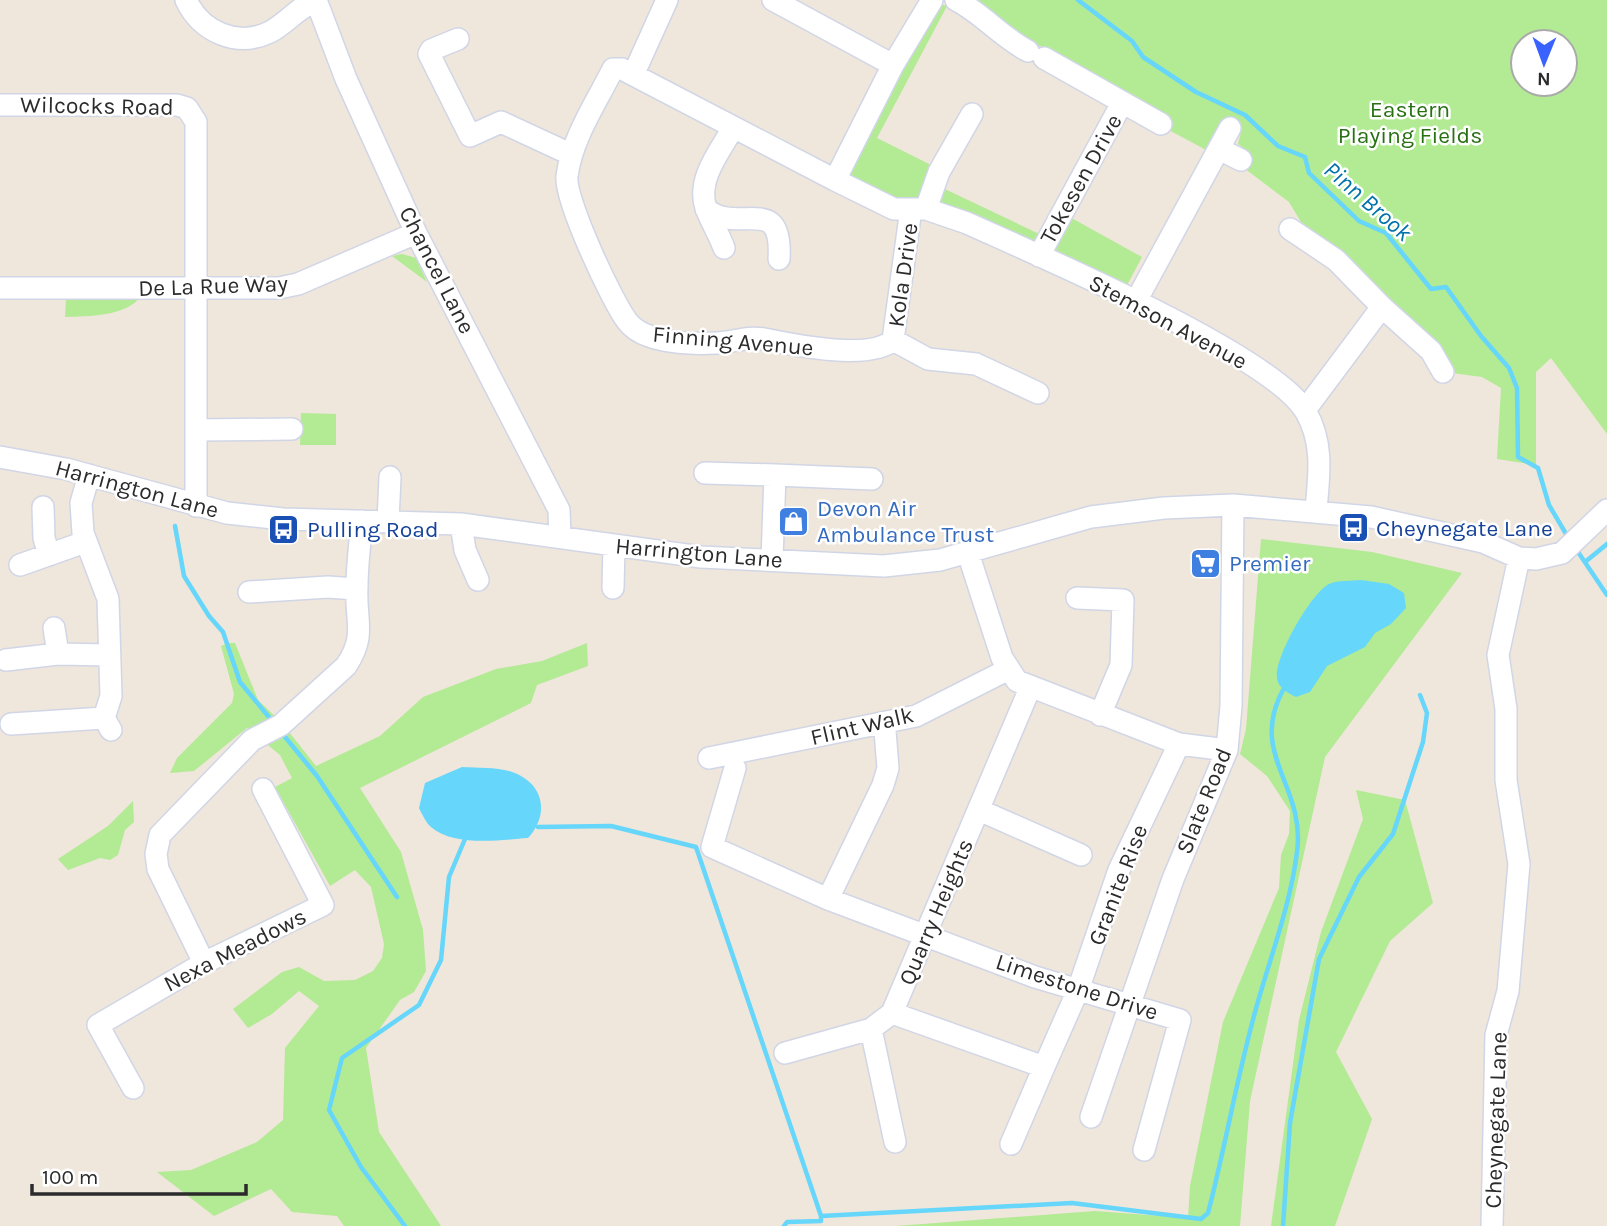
<svg xmlns="http://www.w3.org/2000/svg" width="1607" height="1226" font-family="Karla,sans-serif">
  <rect width="100%" height="100%" fill="#efe6dc"/>
  <path fill="#b3ea94" fill-rule="evenodd" d="M972,0h635v434l-56,-76 -15,14v93l-39,-6 4,-71 -19,-11 -30,-4 -106,-118 -45,-33 -12,-20 -45,-34 7,-14 -13,-10 4,-16 -15,-7 -17,31 -45,-24 5,-11 -120,-69 -22,-4zM1523,42h42v42h-42z
    M939,4l8,2 -70,132 58,29 -7,14 126,60 12,-26 76,42 -17,32 -182,-81 -21,-17 -5,9 -16,5 -52,-30 16,-43z
    M402,254l14,4 11,24 -35,-26z
    M70,296h71c-15,21 -53,20 -76,21l1,-18z
    M301,413l35,1v31h-36z
    M1261,539l111,13 90,21 -137,184 -75,344 -10,125h-344l199,-15 93,7 2,-32 33,-164 56,-134 2,-33 8,-21 1,-23 -23,-35 -27,-22 6,-25z
    M229,643h6l23,57 23,22 35,44 64,-30 43,-39 73,-28 46,-8 45,-18 1,23 -51,19 -6,18 -171,85 41,64 22,78 3,41 -12,21 -14,8 -34,48 13,84 62,94h-97l-7,-10 -45,-4 -21,-23 -57,27 -57,-44 34,-2 66,-28 26,-22 2,-72 34,-42 -20,-15 -27,23 -24,14 -15,-19 49,-37 17,-5 25,14 31,-1 18,-9 9,-13 2,-14 -13,-57 -16,-17 -25,16 -55,-99 17,-9 -12,-23 -33,-27 -53,43 -24,2 7,-15 55,-55 2,-9 -13,-48z
    M1356,790l49,10 28,103 -43,38 -54,111 36,67 -37,107h-64l28,-206 22,-88 42,-113z
    M133,801l1,21 -9,8 -7,25 -8,5 -10,-2 -32,12 -10,-11 50,-33z"/>
  <path fill="#66d6fa" d="M1361,580l28,4 15,9 2,15 -15,16 -16,9 -10,14 -38,19 -17,26 -14,5c-8,-4 -18,-9 -19,-19 -3,-20 34,-85 52,-94 8,-4 23,-3 32,-4z
    M462,767c16,1 35,0 50,5 32,11 38,42 16,66 -28,2 -74,9 -97,-11 -5,-4 -9,-13 -12,-19l6,-25z"/>
  <g fill="none" stroke-linecap="round" stroke-linejoin="round">
    <path stroke="#66d6fa" stroke-width="4.5" d="M1078,0l54,41 11,16 53,35 49,23 33,31 27,11 4,16 50,48 27,12 45,56 15,-2 35,49 28,32 8,20 1,69 20,11 11,37 20,34
      M175,526l9,50 25,40 14,16 17,50 33,40
      M1576,549l31,46
      M1585,562l22,-18
      M281,732l36,44 80,121
      M538,827l73,-1 85,21 125,369
      M405,1226l-44,-59 -32,-57 13,-52 77,-53 22,-45 8,-83 16,-38
      M784,1226l3,-4 34,-1v-5l251,-13 129,16 7,-6c17,-65 28,-131 46,-197 14,-53 36,-108 43,-164 9,-67 -49,-97 -14,-162
      M1283,1226l7,-103 29,-164 40,-82 34,-43 30,-92 4,-29 -7,-18"/>
    <defs>
      <path id="minor" d="M186,0c15,32 51,48 84,32 17,-9 28,-25 46,-31
        M316,0l30,79 70,154 143,277 1,27
        M773,0l120,65
        M932,0l-39,65 -58,115 59,29h32l41,14c68,31 306,132 339,189 18,32 13,63 10,98
        M956,0c27,14 45,37 72,51
        M458,39l-27,11 -2,4 41,82 31,-14 69,32
        M1044,58l117,66
        M634,73l33,-73
        M0,105h177l10,3 9,14v384
        M1219,149l22,11
        M835,180l-213,-111h-9c-17,34 -41,69 -46,107 -3,23 45,125 60,145 6,8 13,12 22,15 19,7 47,8 68,7 17,-1 31,-7 47,-4 29,6 106,22 129,1
        M706,209c32,27 77,-18 73,50
        M926,209l13,-37 33,-58
        M1290,229l46,31 46,47
        M724,248c-5,-14 -13,-26 -18,-40 -10,-28 14,-57 27,-80
        M1039,256l83,-153
        M0,288h279l19,-4 118,-51
        M1135,303l95,-175
        M893,340l35,19 48,5 62,29
        M893,340l18,-131
        M1305,410l77,-103 49,44 12,21
        M196,430l96,-1
        M0,457l66,12 161,44 56,6 178,5 240,33 183,9 56,-6 151,-43 73,-9 69,-3 138,12 112,25 36,16 17,1 26,-6 45,-43
        M705,473l70,2 -3,85
        M89,475l-8,28 2,30 25,66 3,97 -7,22 7,12
        M775,475l97,4
        M43,507l1,31 5,17
        M388,521l2,-44
        M461,524l4,26 13,30
        M968,553l34,105 15,23 162,63 48,6
        M20,565l65,-23
        M613,588l1,-41
        M249,592l79,-5 28,2
        M1077,598l46,2 -2,65 -21,50
        M54,628l4,26
        M6,660l52,-6 51,1
        M11,724l93,-6
        M709,758l207,-42 91,-46
        M735,768l-23,79 116,52 207,78 145,43 -36,130
        M979,810l102,45
        M828,899l55,-114 5,-17 -3,-37
        M204,963l-46,-94 -2,-15 4,-19 92,-95 29,-15 65,-59c21,-31 9,-45 11,-79 0,-22 3,-44 5,-66
        M892,1013l152,54 -33,77
        M871,1029l24,113
        M785,1053l86,-24 21,-16 138,-325
        M1044,1067l34,-77 41,-120 60,-126
        M133,1088l-35,-63 106,-62 119,-58 -60,-116
        M1091,1117l82,-238 54,-129 4,-44 2,-201
        M1492,1226l4,-191 12,-44 11,-127 -13,-84v-71l-8,-54 21,-97"/>
    </defs>
    <use href="#minor" stroke="#d1d6e6" stroke-width="24"/>
    <use href="#minor" stroke="#fff" stroke-width="21"/>
  </g>
  <defs>
    <symbol id="shop-square" viewBox="-11 -11 22 22"><rect x="-9" y="-9" width="18" height="18" rx="4" fill="#3f7fe0" stroke="#fff"/><path d="M-5-2.5h2.3a2.7 3.5 0 0 1 5.4 0H5L5.5 6h-11ZM-1.5-2.5h3a1.5 2.3 0 0 0-3 0Z" fill="#fff"/></symbol>
    <symbol id="bus-square" viewBox="-11 -11 22 22"><rect x="-9" y="-9" width="18" height="18" rx="4" fill="#1a4fb4" stroke="#fff"/><path d="M-5-6H5V4H4V6H2V4H-2V6H-4V4H-5ZM-3.5-4V0h7V-4ZM-3.5 1.2v1.5H-2V1.2ZM2 1.2v1.5H3.5V1.2Z" fill="#fff"/></symbol>
    <symbol id="supermarket-square" viewBox="-11 -11 22 22"><rect x="-9" y="-9" width="18" height="18" rx="4" fill="#3f7fe0" stroke="#fff"/><path d="M-6-5.5h2.5l.6 2H6L4.5 2H-2.5L-4.4-4H-6ZM-1.5 3.2a1.3 1.3 0 1 0 .1 0ZM3 3.2a1.3 1.3 0 1 0 .1 0Z" fill="#fff"/></symbol>
  </defs>
  <g fill-rule="evenodd">
    <use href="#shop-square" x="776" y="504" width="35" height="35"/>
    <use href="#bus-square" x="1336" y="510" width="35" height="35"/>
    <use href="#bus-square" x="266" y="512" width="35" height="35"/>
    <use href="#supermarket-square" x="1188" y="546" width="35" height="35"/>
  </g>
  <g text-anchor="middle" dominant-baseline="central" stroke-width="5" stroke-linejoin="round" paint-order="stroke">
    <g font-size="23" fill="#2b2b2b" stroke="#fff">
      <text transform="translate(97 106) rotate(1)">Wilcocks Road</text>
      <text transform="translate(1081 179) rotate(-61)">Tokesen Drive</text>
      <text transform="translate(437 270) rotate(63)">Chancel Lane</text>
      <text transform="translate(903 275) rotate(-82)">Kola Drive</text>
      <text transform="translate(213 286) rotate(-2)">De La Rue Way</text>
      <text transform="translate(1168 322) rotate(28)">Stemson Avenue</text>
      <text transform="translate(733 341) rotate(5)">Finning Avenue</text>
      <text transform="translate(137 489) rotate(15)">Harrington Lane</text>
      <text transform="translate(699 553) rotate(5)">Harrington Lane</text>
      <text transform="translate(862 726) rotate(-13)">Flint Walk</text>
      <text transform="translate(1204 801) rotate(-68)">Slate Road</text>
      <text transform="translate(1118 885) rotate(-69)">Granite Rise</text>
      <text transform="translate(936 912) rotate(-67)">Quarry Heights</text>
      <text transform="translate(235 950) rotate(-27)">Nexa Meadows</text>
      <text transform="translate(1077 987) rotate(18)">Limestone Drive</text>
      <text transform="translate(1496 1120) rotate(-88)">Cheynegate Lane</text>
    </g>
    <g font-size="23" fill="#287113" stroke="#fff">
      <text x="1410" y="109">Eastern<tspan x="1410" dy="26">Playing Fields</tspan></text>
    </g>
    <g font-size="23" fill="#366cbe" stroke="#fff" text-anchor="start">
      <text x="817" y="508">Devon Air<tspan x="817" dy="26">Ambulance Trust</tspan></text>
      <text x="1229" y="563">Premier</text>
    </g>
    <g font-size="23" fill="#164399" stroke="#fff" text-anchor="start">
      <text x="1376" y="528">Cheynegate Lane</text>
      <text x="307" y="529">Pulling Road</text>
    </g>
    <g font-size="24" font-style="italic" fill="#0073ab" stroke="#fff">
      <text transform="translate(1368 201) rotate(41)">Pinn Brook</text>
    </g>
  </g>
  <g transform="translate(1544 63) rotate(181)"><circle r="33" fill="#ffffff" stroke="#aaaaaa" stroke-width="2"/>
  <path d="M0-5L12 26L0 18L-12 26Z" fill="#3962ff"/>
  <text y="-10" font-size="19" font-weight="bold" text-anchor="middle" fill="#2b2b2b">N</text>
  </g>
  <path d="M32 1184v10h214v-10" fill="none" stroke="#2b2b2b" stroke-width="3.5"/>
  <text x="42" y="1184" font-size="21" fill="#2b2b2b" stroke="#ffffff" stroke-width="5" paint-order="stroke">100 m</text>
</svg>
